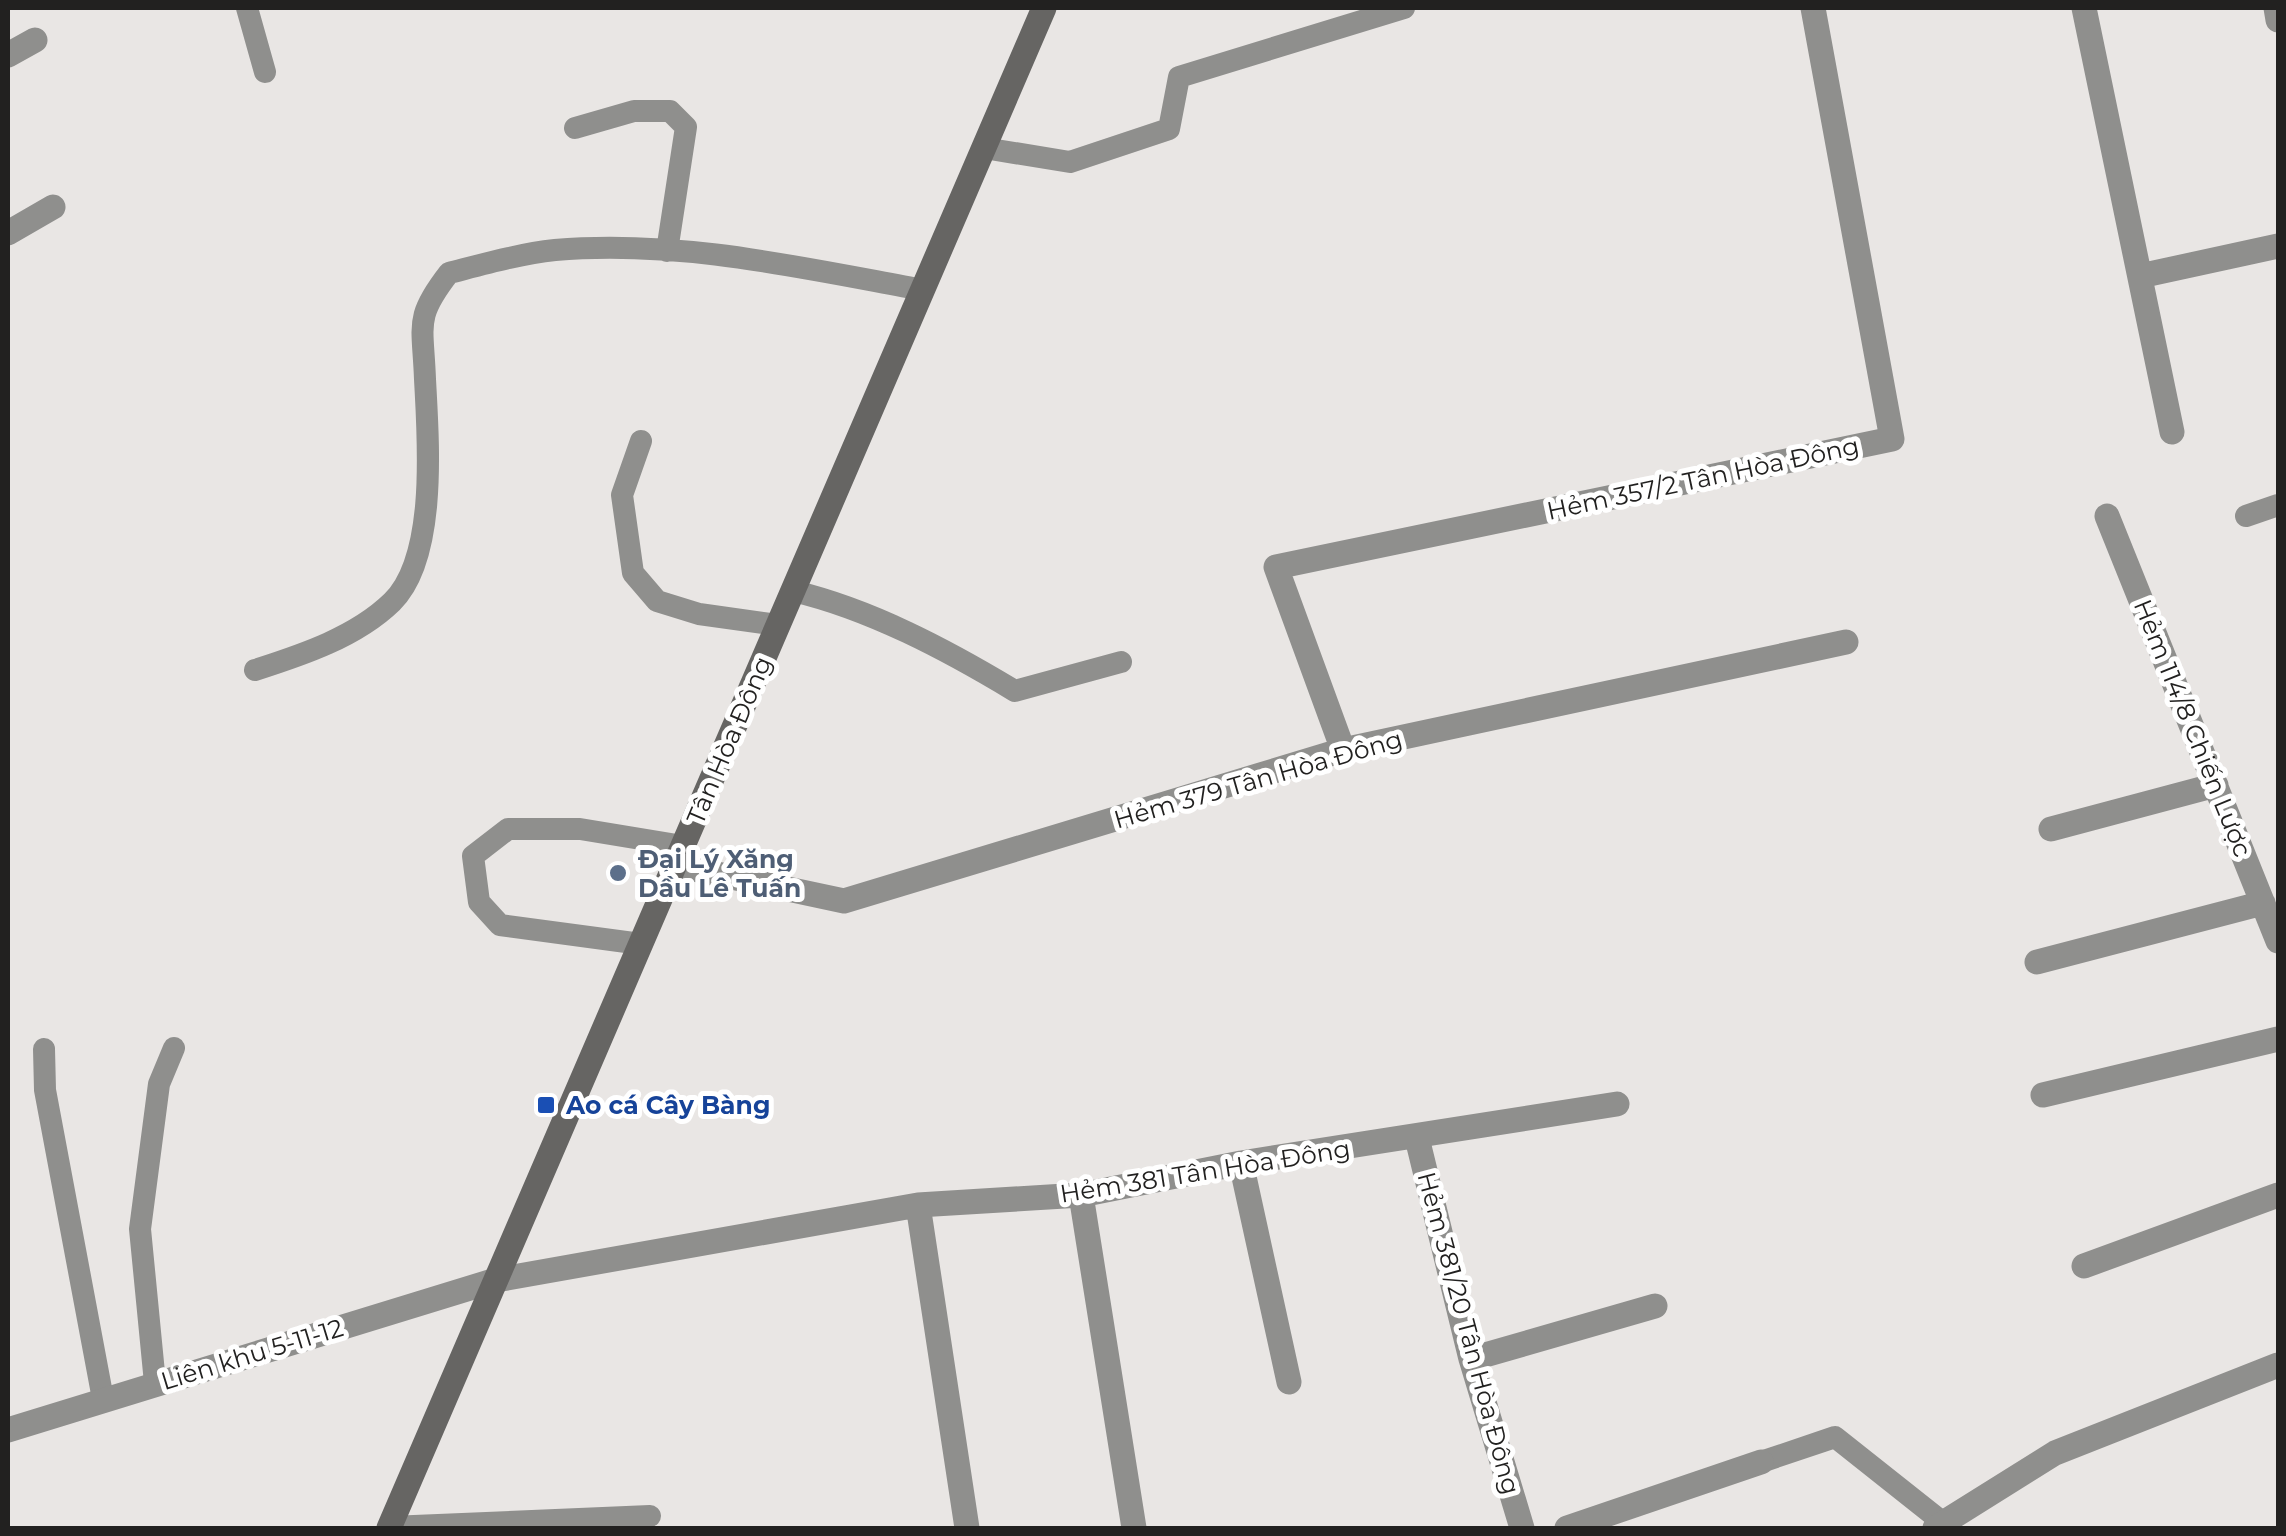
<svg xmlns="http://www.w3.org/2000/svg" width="2286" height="1536" font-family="Montserrat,sans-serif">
  <rect width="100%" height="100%" fill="#e9e6e4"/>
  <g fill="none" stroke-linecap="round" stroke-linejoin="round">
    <path stroke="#8f8f8d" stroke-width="22" d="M247,8l18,64
      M575,128l59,-17h36l16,16 -19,124
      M984,148l86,14 99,-33 10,-52 225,-69
      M641,441l-19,54 11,78 24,28 42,13 79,11
      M2246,516l32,-11
      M793,591c77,18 154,59 222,100l106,-29
      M255,670c47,-15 101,-33 137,-68 46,-45 36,-164 33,-223 -2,-55 -11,-61 24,-106 35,-9 70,-19 106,-23 122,-11 248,18 368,40
      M641,944l-141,-19 -21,-23 -6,-46 35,-27h72l103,17
      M44,1049l1,41 58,309
      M155,1383l-15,-154 19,-145 15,-36
      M1761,1462l74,-25 106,84
      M390,1527l260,-11"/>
    <path stroke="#8f8f8d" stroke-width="25" d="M2084,8l88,424
      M2276,8l2,12
      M8,55l27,-15
      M8,233l45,-26
      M2140,276l138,-30
      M2107,516l171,425
      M1343,750l-67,-183 616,-128 -79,-431
      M2051,829l165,-44
      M675,865l169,36 499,-151 503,-108
      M2037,962l226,-59
      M2043,1095l235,-56
      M1417,1138l54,221 51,169
      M1241,1163l48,219
      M1081,1195l53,333
      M918,1205l49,323
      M2084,1266l194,-71
      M1471,1359l184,-53
      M8,1430l488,-150 422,-75 163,-10 160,-32 376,-59
      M1567,1528l194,-66
      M1935,1528l120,-75 223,-88"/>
    <path stroke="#666563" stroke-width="25" d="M389,1528l655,-1520"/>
  </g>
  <circle fill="#5c6f8a" stroke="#fff" stroke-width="4" cx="618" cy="873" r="10"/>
  <rect fill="#1a4fb4" stroke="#fff" stroke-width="4" x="536" y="1095" width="20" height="20" rx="5"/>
  <g text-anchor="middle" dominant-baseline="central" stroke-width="10" stroke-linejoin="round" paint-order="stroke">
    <g font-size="25" fill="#222120" stroke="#fff">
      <text transform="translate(1703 478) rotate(-12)">Hẻm 357/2 Tân Hòa Đông</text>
      <text transform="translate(2193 728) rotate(68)">Hẻm 114/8 Chiến Lược</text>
      <text transform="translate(729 740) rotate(-67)">Tân Hòa Đông</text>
      <text transform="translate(1258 779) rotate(-16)">Hẻm 379 Tân Hòa Đông</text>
      <text transform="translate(1205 1171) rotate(-9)">Hẻm 381 Tân Hòa Đông</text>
      <text transform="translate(1469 1333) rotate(75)">Hẻm 381/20 Tân Hòa Đông</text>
      <text transform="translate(252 1354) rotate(-17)">Liên khu 5-11-12</text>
    </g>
    <g font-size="25" font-weight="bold" fill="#4e5e75" stroke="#fff" text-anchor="start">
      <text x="638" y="859">Đại Lý Xăng<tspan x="638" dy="29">Dầu Lê Tuấn</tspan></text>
    </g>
    <g font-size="25" font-weight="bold" fill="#164399" stroke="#fff" text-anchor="start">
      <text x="566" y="1105">Ao cá Cây Bàng</text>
    </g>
  </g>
  <rect width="2286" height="1536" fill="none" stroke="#222120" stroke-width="20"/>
</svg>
